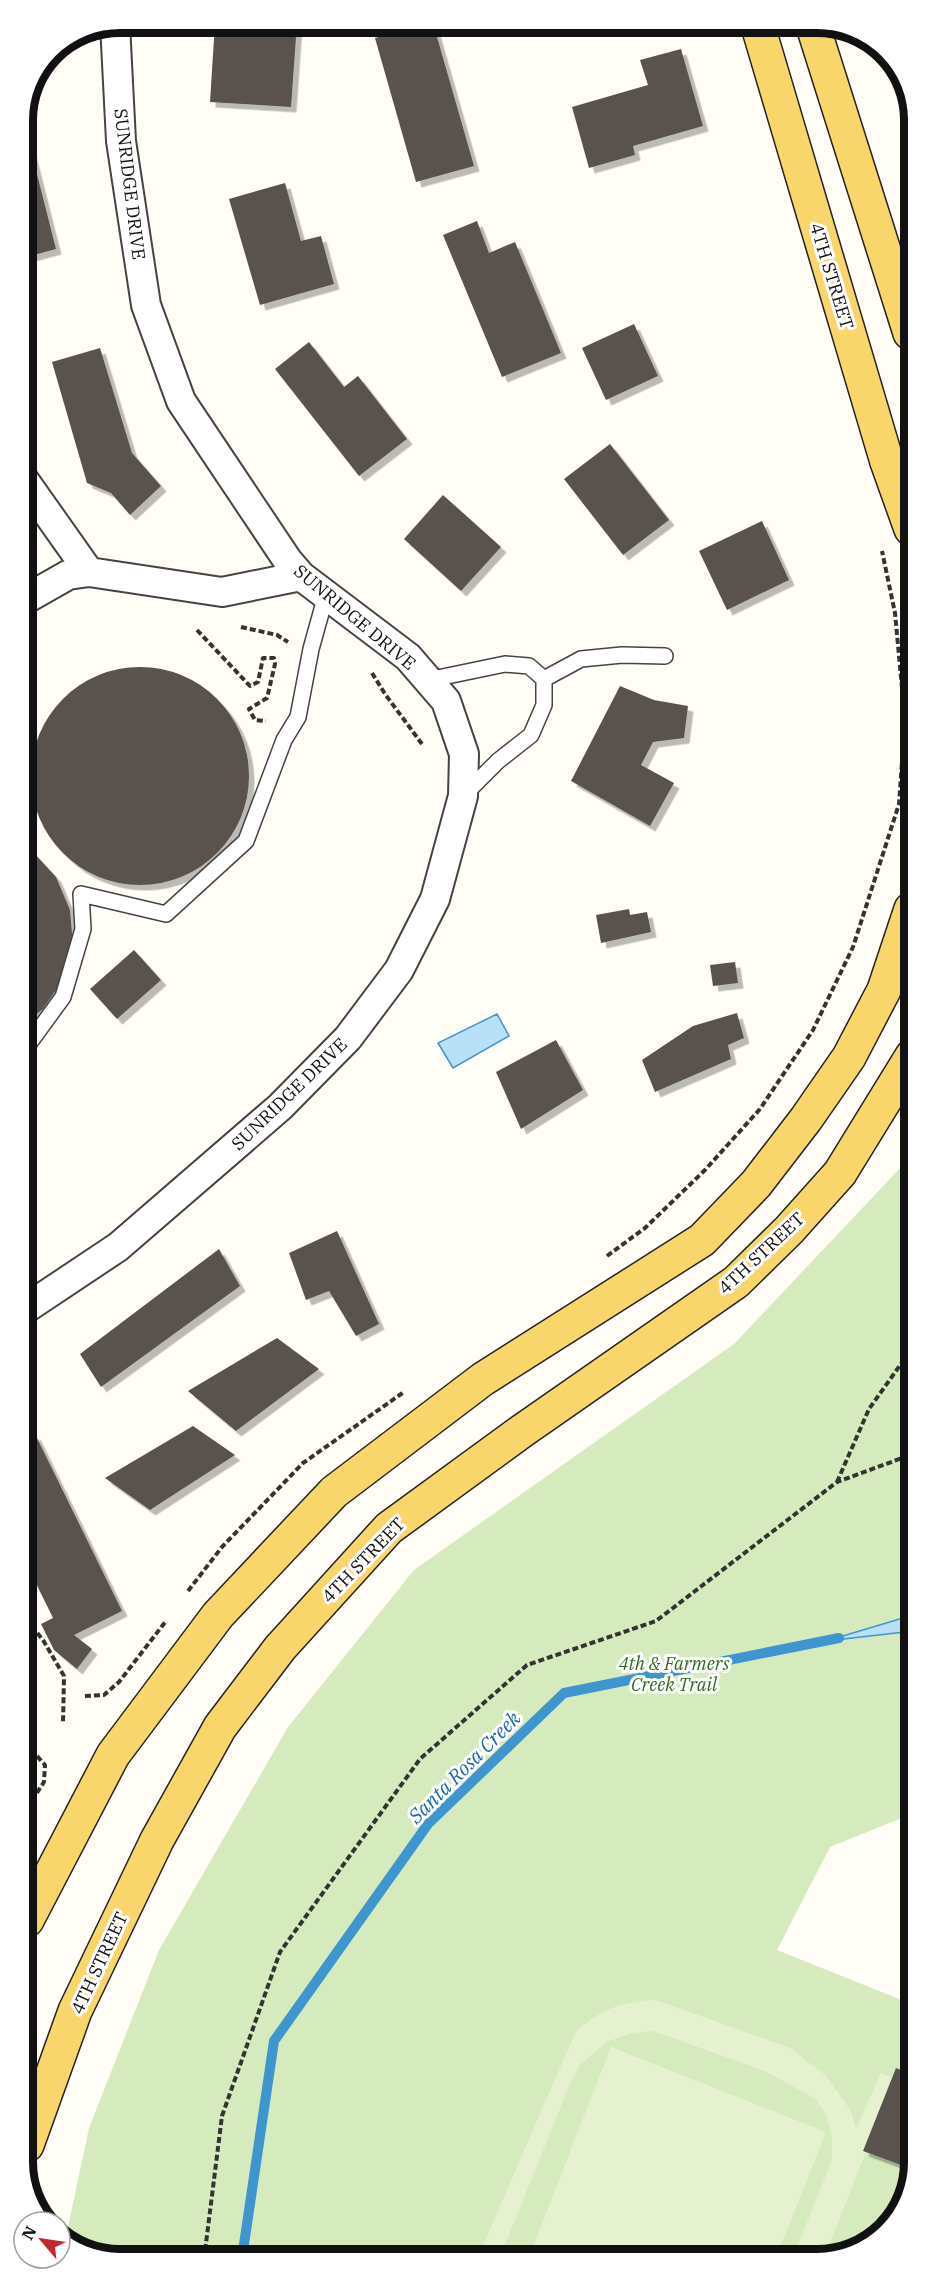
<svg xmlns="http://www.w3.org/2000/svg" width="937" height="2282" font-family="'IBM Plex Serif',serif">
  <defs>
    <filter id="shadow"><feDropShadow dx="5.5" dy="5.5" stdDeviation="0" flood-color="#0004"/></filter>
  </defs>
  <rect width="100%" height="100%" fill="#fffdf5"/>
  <path fill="#d5ebbd" d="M912,1145l2,668 -84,34 -53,103 137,55v157l-9,29 -4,2 -13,33 -40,28 -735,5 -48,-18 24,-113 70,-178 129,-223 126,-157 320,-226 169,-179z"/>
  <path fill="#e6f2cf" d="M656,2000l134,48 35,27 26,36 5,18 25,-56 14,6 -70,176h-31l38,-95v-24l-6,-22 -12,-16 -49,-27 -112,-40 -21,2 -26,9 -26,23 -11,21 -69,171h-22l98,-226c29,-24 43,-28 80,-31z
    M611,2047l215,85 -49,123 -248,2z"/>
  <path fill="#b9e0f7" stroke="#3f96cf" stroke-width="1.5" d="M497,1014l12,22 -56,32 -15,-25z
    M913,1615v16l-87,10z"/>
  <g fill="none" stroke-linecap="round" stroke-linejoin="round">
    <path stroke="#3f96cf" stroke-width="10" d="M242,2258l32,-217 154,-217 136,-131 275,-55"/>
  </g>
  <path fill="#5a524d" filter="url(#shadow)" d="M215,23h82l-6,84 -81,-5z
    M433,23l41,143 -58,16 -41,-144z
    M681,49l22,77 -70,20 2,9 -46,13 -17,-61 76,-22 -8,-25z
    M23,119l33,130 -33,9z
    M285,183l16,58 20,-5 13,48 -74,21 -31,-106z
    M477,221l12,32 26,-11 46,111 -59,24 -59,-142z
    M634,324l24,52 -52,24 -24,-52z
    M309,342l35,45 14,-11 49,63 -48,37 -84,-107z
    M100,348l32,105 29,33 -31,29 -19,-22 -24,-10 -35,-121z
    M610,444l59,76 -46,35 -59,-76z
    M443,495l58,52 -40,44 -57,-52z
    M762,521l27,59 -62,30 -28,-59z
    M31 776a109 109 0 1 1 218 0a109 109 0 1 1-218 0Z
    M620,686l34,14 34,6 -4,32 -31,4 -12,23 33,18 -24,43 -79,-45z
    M24,846l8,5 24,26 14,33 3,35 -10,35 -20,29 -18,14z
    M629,909l1,6 17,-3 4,20 -50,11 -5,-28z
    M134,950l27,30 -44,39 -27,-30z
    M735,962l3,21 -25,3 -3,-21z
    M737,1013l7,25 -16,7 3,14 -76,33 -13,-32 51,-34z
    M556,1040l27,50 -62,39 -25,-57z
    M337,1231l42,93 -23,12 -27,-45 -23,9 -17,-47z
    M219,1249l21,37 -139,101 -21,-33z
    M277,1338l42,31 -83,62 -48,-40z
    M193,1426l42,29 -85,55 -45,-32z
    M35,1434l87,177 -48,24 18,14 -15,20 -23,-19 -13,-26 12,-6 -27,-55v-125z
    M896,2068l18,7v87l-2,7 -49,-18z"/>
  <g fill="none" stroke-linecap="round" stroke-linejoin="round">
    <defs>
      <path id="lane" d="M428,680l77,-16 24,2 15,13 37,-20 41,-4 43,1
        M465,794l33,-33 33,-26 13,-30v-26
        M25,1049l38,-52 20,-68 -2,-35 85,20 80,-73 38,-101 14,-23 13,-68 15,-54"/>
      <path id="street" d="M24,480l65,92
        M24,600l44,-25 21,-3 133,20 79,-16
        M25,1309l93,-62 162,-140 68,-69 51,-68 36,-71 28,-103 1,-42 -18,-53 -38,-44 -107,-81 -13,-15 -107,-160 -35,-96 -25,-164 -6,-117"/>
      <path id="primary" d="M757,23l130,439 24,67
        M812,23l98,310
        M27,1920l86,-165 105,-140 116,-123 149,-113 219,-139 54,-56 50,-65 43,-62 35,-67 27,-81
        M27,2145l48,-134 82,-171 63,-113 60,-79 109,-120 133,-97 214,-149 53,-52 51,-57 72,-117"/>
    </defs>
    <use href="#lane" stroke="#444" stroke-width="18"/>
    <use href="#street" stroke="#444" stroke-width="32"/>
    <use href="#primary" stroke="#222" stroke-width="36"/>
    <path stroke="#333" stroke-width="4" stroke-dasharray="6 3" stroke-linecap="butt" d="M241,627l36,8 11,7
      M197,630l53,56 8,-4 5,-24h11l1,6 -8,34 -18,11 6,11 11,1
      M372,673l13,21 37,50
      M607,1256l38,-28 60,-58 55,-61 53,-79 40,-83 46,-143 6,-84 -10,-107 -13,-62
      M837,1482l32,-73 44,-62
      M26,1568l8,16 -8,13
      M188,1591l34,-44 81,-84 101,-71
      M26,1619l17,21 21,36 -1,48
      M85,1696l19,-1 15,-13 47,-61
      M27,1808l17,-26 1,-17 -8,-9
      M204,2259l18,-143 58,-164 140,-193 107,-94 129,-44 181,-139 76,-28"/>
    <use href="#lane" stroke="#fff" stroke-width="15"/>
    <use href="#street" stroke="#fff" stroke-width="28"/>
    <use href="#primary" stroke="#f9d66b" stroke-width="33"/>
  </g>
  <g text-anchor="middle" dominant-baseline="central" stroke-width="6" stroke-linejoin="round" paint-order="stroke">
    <g font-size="18" fill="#111" stroke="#fff">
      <text transform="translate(130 184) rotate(83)">SUNRIDGE DRIVE</text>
      <text transform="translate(832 276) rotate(73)">4TH STREET</text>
      <text transform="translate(355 617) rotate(40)">SUNRIDGE DRIVE</text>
      <text transform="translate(289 1094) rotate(-44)">SUNRIDGE DRIVE</text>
      <text transform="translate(761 1253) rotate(-43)">4TH STREET</text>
      <text transform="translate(363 1560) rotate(-46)">4TH STREET</text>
      <text transform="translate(99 1963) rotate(-65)">4TH STREET</text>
    </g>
    <g font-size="18" font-style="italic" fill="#2f6b1f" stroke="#fff">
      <text x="674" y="1663">4th &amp; Farmers<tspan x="674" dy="21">Creek Trail</tspan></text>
    </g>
    <g font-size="20" font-style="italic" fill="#1768a6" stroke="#fff">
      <text transform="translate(464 1767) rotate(-45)">Santa Rosa Creek</text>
    </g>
  </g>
  <path d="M0 0H937V2282H0ZM120 33H817A87 87 0 0 1 904 120V2162A87 87 0 0 1 817 2249H120A87 87 0 0 1 33 2162V120A87 87 0 0 1 120 33Z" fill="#fff" fill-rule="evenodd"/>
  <path fill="none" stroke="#111" stroke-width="8" d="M120 33H817A87 87 0 0 1 904 120V2162A87 87 0 0 1 817 2249H120A87 87 0 0 1 33 2162V120A87 87 0 0 1 120 33Z"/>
  <g transform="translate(42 2240) rotate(299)"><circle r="28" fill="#ffffff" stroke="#a0a0a0" stroke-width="1.5"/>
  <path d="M0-4.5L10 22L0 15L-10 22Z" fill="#c4262e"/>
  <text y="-9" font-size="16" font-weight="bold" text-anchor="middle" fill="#111111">N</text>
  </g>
</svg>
